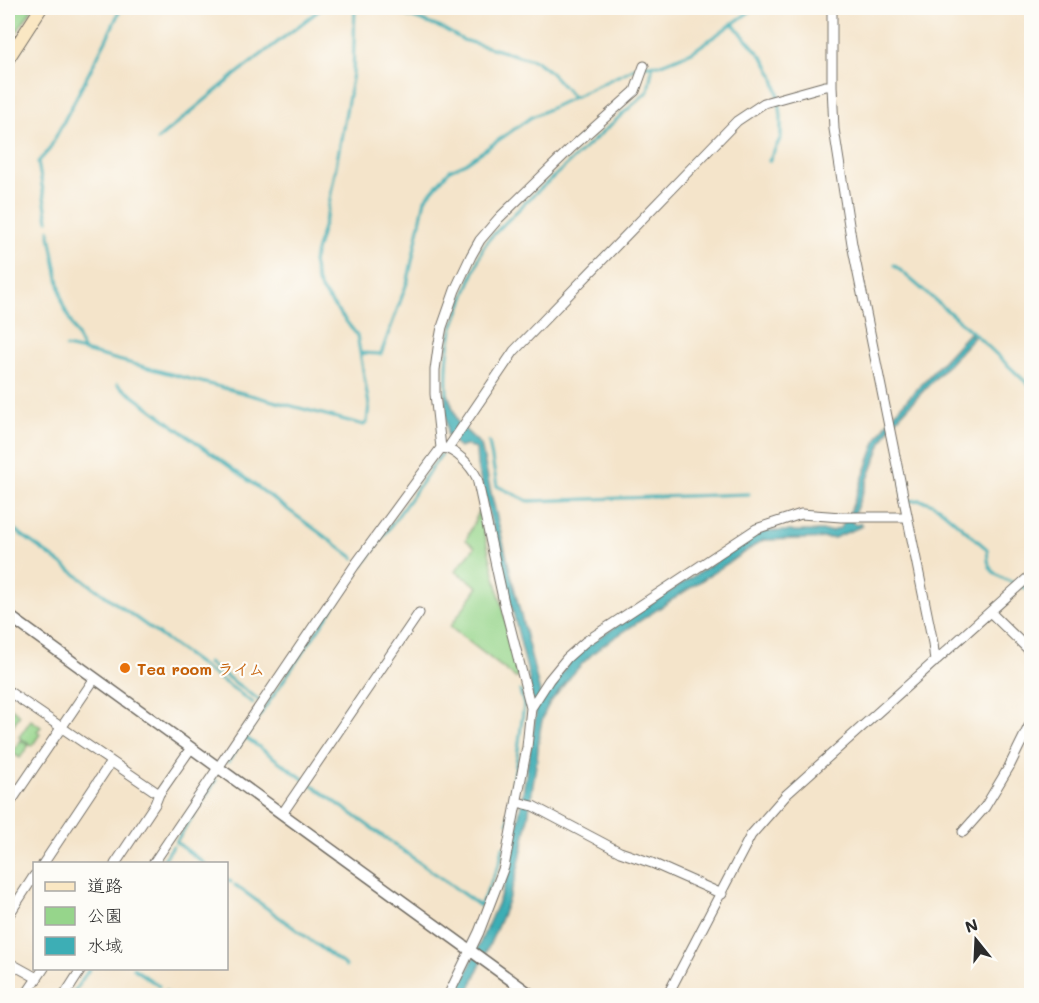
<svg xmlns="http://www.w3.org/2000/svg" width="1039" height="1003" font-family="Mali,'Klee One',sans-serif">
  <rect width="100%" height="100%" fill="#fdfcf7"/>
  <filter id="ink" filterUnits="userSpaceOnUse"><feTurbulence type="fractalNoise" baseFrequency=".0167" numOctaves="2"/><feDisplacementMap in="SourceGraphic" scale="12" xChannelSelector="R" yChannelSelector="G"/><feConvolveMatrix kernelMatrix="1 2 1 2 8 2 1 2 1" color-interpolation-filters="sRGB"/></filter>
  <filter id="wash" filterUnits="userSpaceOnUse"><feTurbulence type="fractalNoise" baseFrequency=".008" numOctaves="4" result="noise"/><feDisplacementMap in="SourceGraphic" scale="24" xChannelSelector="R" yChannelSelector="G"/><feGaussianBlur stdDeviation="1.35" result="paint"/><feColorMatrix in="noise" values="0 0 0 0 0 0 0 0 0 0 0 0 0 0 0 0 0 1.4 0 .05"/><feComposite in="paint" operator="in"/></filter>
  <g filter="url(#wash)">
    <rect width="100%" height="100%" fill="#f4e4ca"/>
    <path fill="#96d58b" stroke="#60805b" stroke-width="1.5" d="M18,8h15l-17,25 -8,-5v-5z
      M479,511l40,165 -3,2 -66,-51 28,-40 -23,-16 20,-24 -9,-7z
      M11,708l9,7 -10,14 -2,-2v-14z
      M31,720l10,7 -4,4 3,3 -8,12 -13,-9z
      M21,740l8,5 -9,13 -8,-5z"/>
    <path fill="#3daeb5" stroke="#346c70" stroke-width="1.5" d="M969,333l5,4 -81,86 -10,17 -28,72 -3,10 4,3 5,-2 2,3 -29,12 -71,2 -160,105c-17,13 -31,29 -44,46 -3,5 -8,9 -11,15 -9,15 -9,36 -11,53 -6,36 -10,74 -19,109 -11,45 -34,85 -51,128l-10,-1 44,-100 10,-32 25,-148 -6,-26 -1,-12 -52,-212 -1,-16 -9,-4 -8,3 -12,-13 -2,-40 3,-1 10,29 23,22 10,48 51,208 27,-38 14,-13 15,-12 156,-101 9,-5 8,-1h61l8,-3 10,-16 28,-75 13,-20z"/>
    <g fill="none" stroke-linecap="round" stroke-linejoin="round">
      <path stroke="#3daeb5" stroke-width="3" d="M386,8l58,21 19,11 73,21 13,10 24,26
        M732,23l32,36 9,16 5,18 3,23v21l-12,24
        M157,140l78,-65 87,-67
        M48,220l-10,-58 11,-12 57,-110 15,-32
        M49,230l14,75 21,46
        M894,265l84,72 54,51
        M66,347l18,4 280,74 3,-3 2,-17 -12,-70 -35,-44 -5,-10 -4,-19 15,-52 25,-137 2,-65
        M360,353l21,1 27,-74 17,-81 25,-29 16,-7 64,-45 111,-53h18l33,-13 63,-44
        M117,384l237,174
        M447,396c-1,-26 0,-44 6,-69l30,-79 7,-10 38,-38 120,-109 5,-27
        M489,442l8,44 31,15 221,-7
        M909,501l10,-1 9,2 10,5 49,42c1,5 0,10 2,15 2,11 18,16 27,20
        M8,525l245,178
        M363,565l78,-110
        M357,573l-112,164 235,169 20,-44 3,-15
        M1022,587l10,4
        M208,663l51,37
        M228,762l17,-25
        M508,823l16,-118 -4,-14
        M161,864l12,-18
        M205,864l-29,-22 40,-62
        M226,879l5,3
        M235,885l111,81
        M133,968l26,18
        M165,991l6,5
        M71,996l19,-28"/>
    </g>
  </g>
  <g filter="url(#ink)">
    <g fill="none" stroke-linecap="round" stroke-linejoin="round">
      <defs>
        <path id="minor" d="M832,8v78l2,43 18,115 81,399 2,19
          M441,448c14,0 30,18 36,30l27,125 27,105 -4,39 -23,120 -25,65 -31,64
          M448,448l66,-97 223,-230 27,-18 61,-17h7
          M990,612l42,41
          M8,691l151,103
          M531,708l18,-28 18,-22 18,-16 171,-113 45,-15 40,3h66
          M517,802l16,4 87,46 32,11 70,31
          M8,806l87,-128
          M282,814l137,-201
          M963,832l22,-25 24,-40 23,-47
          M43,864l68,-102
          M115,864l40,-60 4,-10 32,-46
          M153,864l202,-299 86,-117 -6,-54v-24l3,-22 4,-21 13,-37 16,-34 9,-16 19,-22 71,-69 65,-58 9,-25
          M8,916l26,-40
          M8,962l29,16
          M25,996l19,-28
          M64,996l18,-28
          M667,996l84,-161 36,-41 245,-220"/>
        <path id="tertiary" d="M8,615l525,381"/>
        <path id="secondary" d="M8,59l33,-51"/>
      </defs>
      <use href="#minor" stroke="#716c63" stroke-width="11"/>
      <use href="#tertiary" stroke="#716c63" stroke-width="13"/>
      <use href="#secondary" stroke="#716c63" stroke-width="14"/>
      <use href="#minor" stroke="#fff" stroke-width="9"/>
      <use href="#tertiary" stroke="#fff" stroke-width="10"/>
      <use href="#secondary" stroke="#fae7c3" stroke-width="12"/>
    </g>
  </g>
  <circle fill="#e8710a" stroke="#fdfcf7" stroke-width="2" cx="125" cy="668" r="6"/>
  <g text-anchor="middle" dominant-baseline="central" stroke-width="4.5" stroke-linejoin="round" paint-order="stroke">
    <g font-size="16" font-weight="bold" fill="#c56008" stroke="#fdfcf7" text-anchor="start">
      <text x="137" y="668">Tea room ライム</text>
    </g>
  </g>
  <rect width="1039" height="1003" fill="none" stroke="#fdfcf7" stroke-width="30"/>
  <rect x="33" y="862" width="195" height="108" fill="#fdfcf7" stroke="#a9a8a5" stroke-width="1.5"/>
  <rect x="45" y="882" width="30" height="9" fill="#fae7c3" stroke="#a9a8a5" stroke-width="1.5"/>
  <text x="87" y="892" font-size="18" fill="#2b2b2b">道路</text>
  <rect x="45" y="907" width="30" height="18" fill="#96d58b" stroke="#a9a8a5" stroke-width="1.5"/>
  <text x="87" y="922" font-size="18" fill="#2b2b2b">公園</text>
  <rect x="45" y="937" width="30" height="18" fill="#3daeb5" stroke="#a9a8a5" stroke-width="1.5"/>
  <text x="87" y="952" font-size="18" fill="#2b2b2b">水域</text>
  <g transform="translate(976 940) rotate(342)" stroke="#fdfcf7" stroke-width="4.5" paint-order="stroke">
  <path d="M0-4.5L10 22L0 15L-10 22Z" fill="#2b2b2b"/>
  <text y="-9" font-size="16" font-weight="bold" text-anchor="middle" fill="#2b2b2b">N</text>
  </g>
</svg>
